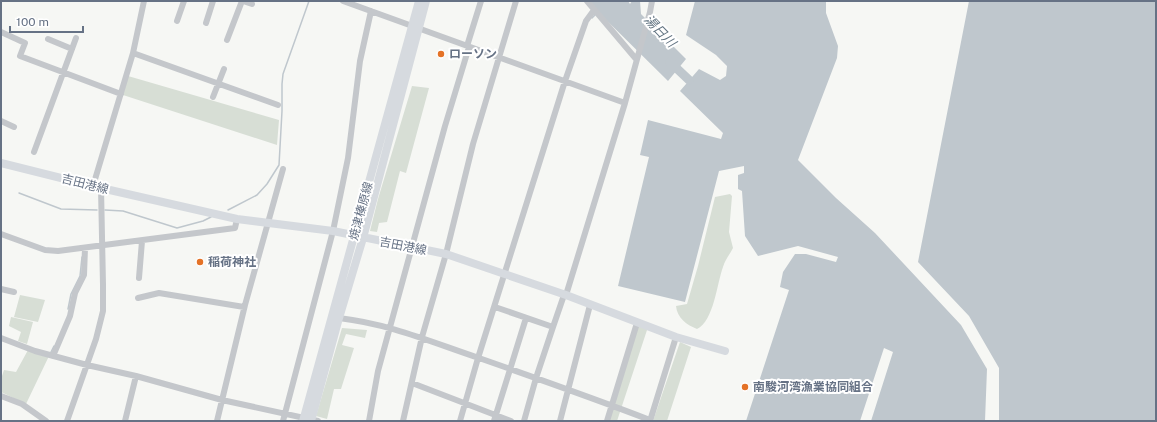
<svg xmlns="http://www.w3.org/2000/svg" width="1157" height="422" font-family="'Public Sans','Noto Sans JP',sans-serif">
  <rect width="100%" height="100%" fill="#f6f7f4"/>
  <path fill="#d7ded5" d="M128,76l151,44 -2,25 -154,-50z
    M412,86l17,2 -23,85 -6,-2 -13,51 -8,1 -2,9 -7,-1 8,-32z
    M730,194l2,2 -3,36 4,16c-3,6 -8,12 -10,19 -6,16 -9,54 -26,62 -10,-4 -20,-11 -21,-23l11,-2 11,-38 17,-69z
    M20,295l25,5 -7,22 -24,-5z
    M11,317l22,5 -6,22 -9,-3 3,-9 -12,-6z
    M637,323l11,4 -31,94h-10z
    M342,328l25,2 -2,8 -19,-4 -4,11 12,3 -13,41h-7l-7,30 -11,-3z
    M680,342l11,5 -24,74h-14z
    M28,350l21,6 -23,48 -25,-12v-13l3,-9 12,2z"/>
  <path fill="#bfc7cd" d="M587,1h41l2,3 2,-3h8l1,13 45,45 -18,22z
    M695,1h131v12l12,33 -1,12 -39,102 38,38 39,35 86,92 26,44 -2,52h-114l22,-69 -9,-4 -24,73h-114l43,-131 -9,-3 3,-15 12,-18h11l30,8 2,-5 -40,-11 -40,10 -13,-20 -3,-45 -4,-2v-14l6,-2v-7l-25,5 -34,131 -67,-16 31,-129 -9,-2 8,-35 73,19 2,-6 -43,-42 19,-22 21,11 6,-4 1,-10 -11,-11 -30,-20z
    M969,1h187v420h-157v-53l-30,-52 -51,-54z"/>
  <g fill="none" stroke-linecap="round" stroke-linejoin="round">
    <path stroke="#bfc7cd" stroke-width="1.5" d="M592,18l3,-3
      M19,193l42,16 36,1
      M105,210l18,1 54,17 26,-7 8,-4
      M228,210l29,-15 10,-11 12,-19 3,-54v-27l1,-10 26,-73
      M68,309l3,-15 9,-18 2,-19
      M51,352l3,-6"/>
    <path stroke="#bfc7cd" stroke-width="9" d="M670,62l19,18"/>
    <path stroke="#c4c7cb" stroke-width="6" d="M243,1l9,3
      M343,1l282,102
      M587,1l49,58
      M177,21l7,-20
      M206,23l7,-22
      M1,32l24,11 -5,13 101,38
      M48,39l24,10
      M227,40l15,-39
      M467,46l14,-45
      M133,53l145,52
      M213,97l11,-28
      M1,121l13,6
      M34,152l42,-114
      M93,186l40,-133 11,-52
      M1,234l44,16 13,1 177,-23 2,-9
      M139,278l3,-37
      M1,289l13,3
      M566,295l59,-192 25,-91 2,-11
      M138,298l21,-5 85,14
      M495,307l58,20 -17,51 -12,43
      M339,318c51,6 92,24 140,40 57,20 114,40 171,62
      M553,327l11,-32
      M1,338l34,13 52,14 49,11 86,24 96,21
      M53,356l17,-40 5,-23 9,-18 1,-27
      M412,383l99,38
      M1,396l21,8 24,17
      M67,421l29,-82 7,-28v-26l-2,-97
      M125,421l11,-45
      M217,421l28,-116 38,-136
      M283,421l50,-190 15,-73 12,-97 11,-50
      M369,421l9,-50 67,-245 24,-79
      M403,421l19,-84 24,-83 27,-110 43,-143
      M460,421l18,-63 87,-277 21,-60 8,-11
      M494,421l32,-103
      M560,421l30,-116
      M607,421l30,-98
      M650,421l26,-84"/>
    <path stroke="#d6dadf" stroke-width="8" d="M1,163l100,25 136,31 96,12 113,23 120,41 110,42 49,14
      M303,421l116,-420
      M311,421l28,-103 24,-80 63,-237"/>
  </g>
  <g fill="#e47226" stroke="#fff" stroke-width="1.5">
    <circle cx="441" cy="54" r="4"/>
    <circle cx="200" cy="262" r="4"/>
    <circle cx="745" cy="387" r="4"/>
  </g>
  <g text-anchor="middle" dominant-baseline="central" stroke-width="4" stroke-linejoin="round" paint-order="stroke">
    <g font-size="12" font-weight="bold" fill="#667285" stroke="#fff" text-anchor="start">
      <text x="449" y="54">ローソン</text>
      <text x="208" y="262">稲荷神社</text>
      <text x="753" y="387">南駿河湾漁業協同組合</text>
    </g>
    <g font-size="12" fill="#667285" stroke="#fff">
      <text transform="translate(85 184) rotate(14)">吉田港線</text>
      <text transform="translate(361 211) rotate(-75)">焼津榛原線</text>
      <text transform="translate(403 246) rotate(11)">吉田港線</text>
    </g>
    <g font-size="13" font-style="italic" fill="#617381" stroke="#fff">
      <text transform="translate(660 31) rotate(46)">湯日川</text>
    </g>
  </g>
  <rect width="1157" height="422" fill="none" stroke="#667285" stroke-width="4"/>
  <path d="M10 26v6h73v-6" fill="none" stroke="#667285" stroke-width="2"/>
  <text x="16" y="26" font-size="12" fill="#667285" stroke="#ffffff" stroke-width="3" paint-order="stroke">100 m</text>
</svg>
